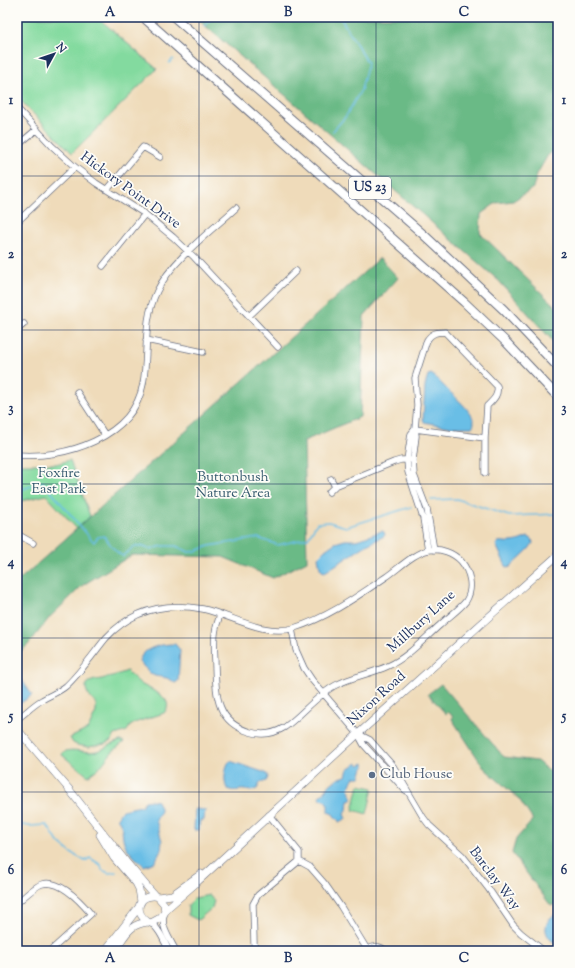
<svg xmlns="http://www.w3.org/2000/svg" width="575" height="968" font-family="'Sorts Mill Goudy',serif">
  <rect width="100%" height="100%" fill="#fdfcf7"/>
  <filter id="ink" filterUnits="userSpaceOnUse"><feTurbulence type="fractalNoise" baseFrequency=".025" numOctaves="2"/><feDisplacementMap in="SourceGraphic" scale="8" xChannelSelector="R" yChannelSelector="G"/><feConvolveMatrix kernelMatrix="1 2 1 2 8 2 1 2 1" color-interpolation-filters="sRGB"/></filter>
  <filter id="wash" filterUnits="userSpaceOnUse"><feTurbulence type="fractalNoise" baseFrequency=".012" numOctaves="4" result="noise"/><feDisplacementMap in="SourceGraphic" scale="16" xChannelSelector="R" yChannelSelector="G"/><feGaussianBlur stdDeviation="0.9" result="paint"/><feColorMatrix in="noise" values="0 0 0 0 0 0 0 0 0 0 0 0 0 0 0 0 0 1.4 0 .05"/><feComposite in="paint" operator="in"/></filter>
  <g filter="url(#wash)">
    <rect width="100%" height="100%" fill="#efdbba"/>
    <path fill="#83da9f" stroke="#4f847e" d="M17,17h80l60,52 -85,84 -55,-56z
      M70,460l20,56 -13,13 -31,-34 -29,7v-38h39z
      M127,671c4,4 9,9 14,13 9,6 36,14 23,29l-27,9 -7,4 -3,5 -12,4 -4,6 -6,3 -16,3 -12,-2 -4,-2 -3,-5 18,-9 8,-17v-8c-6,-6 -17,-19 -4,-23 4,-2 9,-1 13,-3 7,-2 15,-4 22,-7z
      M120,741l4,1 -12,10 -12,15 -12,9 -26,-21 1,-3c11,-5 23,2 34,-1 8,-2 15,-8 23,-10z
      M359,785l14,3 -6,26 -14,-4z
      M209,895l5,6 -2,7 -14,12 -10,-5v-10l7,-7z"/>
    <path fill="#6aba86" stroke="#427472" d="M195,17h363v131l-10,7 -11,19 -4,14 -20,13 -17,2 -15,11 -1,19 78,76v38l-59,-66z
      M380,258l18,20 -34,38 -4,101 -56,24 3,120 -34,17 -50,-21 -91,-2 -49,30 -33,32 -22,28 -11,9v-72z
      M441,684l63,73 33,4 21,18v124l-7,3 -39,-53 4,-14 17,-19 -14,-21 -35,-31 -32,-49 1,-3 -5,-4 -2,2 -18,-20z"/>
    <path fill="#69bee6" stroke="#4276a2" d="M431,374c6,3 9,9 14,13 6,7 37,31 27,40h-22l-26,-5 -1,-3 2,-33 3,-11z
      M382,531l2,1 1,3 -1,1 -19,10 -40,26 -3,-1 -2,-3 -2,-11 7,-7 10,-7 10,-3h11l7,-2z
      M528,537l4,2 1,4 -4,6 -20,19 -3,-2 -10,-21 2,-3c5,-1 8,1 13,0 6,0 11,-3 17,-5z
      M175,644l5,6 -2,31 -3,2 -8,-5 -12,-2 -4,-2 -12,-12c3,-15 23,-18 36,-18z
      M22,680l10,15 -11,8 -4,-4v-16z
      M230,761l36,12 2,3c-1,7 -3,5 -8,7l-3,6c-2,0 -4,2 -6,2 -2,0 -4,-1 -6,-1 -6,-1 -13,3 -18,-2 -4,-5 -2,-24 3,-27z
      M357,763l3,2 4,-2 1,3 -2,2 -3,9h-6c-3,4 -6,12 -4,16 2,7 3,0 2,7l-4,1 -1,9 -3,4 2,5 -7,3 -1,-3 -3,-2 -2,-3 -5,-2v-7l-3,-5 -5,-1 -1,-3 5,-3c3,-8 13,-15 22,-17l2,-7z
      M152,800l5,1 4,10 -5,9 6,21 -1,9 -6,12 -11,4c-7,-7 -17,-14 -20,-24 -3,-9 0,-16 -7,-24l5,-8 19,-4 4,-5z
      M195,809l10,1 -1,10h-4l-1,10h-5z
      M558,913v29l-3,1c-14,-9 -11,-24 3,-30z"/>
    <g fill="none" stroke-linecap="round" stroke-linejoin="round">
      <path stroke="#69bee6" stroke-width="1.5" d="M204,26l9,-9
        M169,63l4,-4
        M333,131l13,-15 15,-26 7,-27 -28,-46
        M17,491l26,-9 49,58 2,2 4,-5 6,-1c6,7 10,16 19,20l12,-10h6l8,3 15,-3h12l13,6 7,-1 13,-5 49,-8 20,7 30,-7 9,-15 12,-1 17,5 65,-20
        M431,500l26,-1 52,17 49,-2
        M17,824l12,2 18,-1 11,17 13,11 14,8 5,-3 11,7 1,5 7,3 7,-1"/>
    </g>
  </g>
  <g filter="url(#ink)">
    <g fill="none" stroke-linecap="round" stroke-linejoin="round">
      <defs>
        <path id="minor" d="M17,108l35,38 23,21 21,16 49,31 28,23 21,20 84,90
          M17,146l20,-17
          M107,190l36,-43 17,10
          M17,222l58,-55
          M103,266l42,-52
          M249,316l47,-45
          M17,330l7,-6
          M146,340l57,12
          M77,392l28,43
          M415,429l-4,5 -4,26 1,12 15,46 5,32
          M415,429l70,9
          M17,455c48,4 116,-17 126,-71 6,-32 -1,-62 14,-93 15,-31 54,-60 79,-83
          M331,479l4,7
          M329,492l6,-6 59,-24 7,-2h8
          M17,534l16,9
          M434,550l-7,-41 -13,-34 -1,-15 3,-24 -1,-7 2,-24 -2,-27 12,-38c5,-7 9,-8 18,-8l52,54c2,9 -4,14 -10,20l-2,32v35
          M292,629l4,21 8,18 8,12 46,54 6,11 41,45
          M17,719c9,-6 16,-14 25,-19 8,-5 17,-8 24,-14 15,-14 27,-32 40,-48 26,-28 60,-36 97,-29 28,6 62,28 91,19 33,-10 64,-32 92,-51 12,-8 29,-25 43,-27 12,-2 24,3 32,11 9,11 13,27 5,40 -7,9 -18,16 -26,24 -15,13 -33,33 -52,41 -17,8 -35,10 -52,19 -19,10 -33,29 -51,42 -11,7 -22,9 -35,5 -34,-10 -34,-37 -35,-67 0,-12 -2,-25 1,-37 1,-5 3,-9 4,-14
          M358,734l12,6 23,26 30,51 6,8 33,30 12,15 14,18 25,37 8,8 23,18
          M269,815l30,37v9l11,6 15,17 16,23 27,44
          M17,903c6,-5 18,-17 25,-19 18,-5 39,18 49,30l-41,37
          M164,915c-4,11 7,26 12,36
          M149,922c10,5 15,19 20,29
          M367,949c7,-3 13,-4 19,2
          M255,951l-1,-8 -1,-39 5,-9 41,-34"/>
        <path id="major" d="M17,729l51,59 58,74 29,34
          M100,835l14,23 22,25 3,6 2,13
          M158,897l14,-2 29,-21
          M165,910l31,-27 162,-149 200,-179
          M148,922c-14,-9 -11,-27 7,-26
          M151,923l9,-5 5,-6 -1,-8 -6,-7
          M105,951l34,-44
          M114,951c11,-14 14,-27 34,-29"/>
        <path id="highway" d="M143,17l321,285 41,39 53,56
          M174,17l250,218 80,75 54,57"/>
      </defs>
      <use href="#minor" stroke="#656b7e" stroke-width="7"/>
      <use href="#major" stroke="#656b7e" stroke-width="8"/>
      <use href="#highway" stroke="#656b7e" stroke-width="10"/>
      <use href="#minor" stroke="#fff" stroke-width="5.5"/>
      <use href="#major" stroke="#fff" stroke-width="7"/>
      <use href="#highway" stroke="#fff" stroke-width="8"/>
    </g>
  </g>
  <path fill="none" stroke="#1b2f5e" stroke-width="1" stroke-opacity="0.55" d="M199,17v934M376,17v934M17,176h541M17,330h541M17,484h541M17,638h541M17,792h541"/>
  <circle fill="#5c6f8a" stroke="#fdfcf7" stroke-width="1.5" cx="372" cy="775" r="4"/>
  <g text-anchor="middle" dominant-baseline="central" stroke-width="3.5" stroke-linejoin="round" paint-order="stroke">
    <rect fill="#fdfcf7" stroke="#5f6c8c" stroke-width="1" x="349" y="177" width="42" height="22" rx="3"/>
    <g font-size="13" font-weight="bold" fill="#1b2f5e">
      <text x="370" y="188">US 23</text>
    </g>
    <g font-size="14" fill="#1b2f5e" stroke="#fdfcf7">
      <text transform="translate(130 191) rotate(36)">Hickory Point Drive</text>
      <text transform="translate(422 622) rotate(-42)">Millbury Lane</text>
      <text transform="translate(377 699) rotate(-42)">Nixon Road</text>
      <text transform="translate(494 879) rotate(53)">Barclay Way</text>
    </g>
    <g font-size="14" fill="#355a6e" stroke="#fdfcf7">
      <text x="59" y="474">Foxfire<tspan x="59" dy="16">East Park</tspan></text>
      <text x="233" y="478">Buttonbush<tspan x="233" dy="16">Nature Area</tspan></text>
    </g>
    <g font-size="14" fill="#4e5e75" stroke="#fdfcf7" text-anchor="start">
      <text x="380" y="775">Club House</text>
    </g>
  </g>
  <rect width="575" height="968" fill="none" stroke="#fdfcf7" stroke-width="44"/>
  <g transform="translate(54 54) rotate(50)" stroke="#fdfcf7" stroke-width="3" paint-order="stroke">
  <path d="M0-3L7 15L0 10L-7 15Z" fill="#1b2f5e"/>
  <text y="-6" font-size="11" font-weight="bold" text-anchor="middle" fill="#1b2f5e">N</text>
  </g>
  <rect x="22" y="22" width="531" height="924" fill="none" stroke="#1b2f5e" stroke-width="1.5"/>
  <g font-size="13" text-anchor="middle" font-weight="bold" fill="#1b2f5e">
    <text x="110" y="16">A</text>
    <text x="288" y="16">B</text>
    <text x="464" y="16">C</text>
    <text x="11" y="104">1</text>
    <text x="564" y="104">1</text>
    <text x="11" y="258">2</text>
    <text x="564" y="258">2</text>
    <text x="11" y="412">3</text>
    <text x="564" y="412">3</text>
    <text x="11" y="566">4</text>
    <text x="564" y="566">4</text>
    <text x="11" y="720">5</text>
    <text x="564" y="720">5</text>
    <text x="11" y="874">6</text>
    <text x="564" y="874">6</text>
    <text x="110" y="962">A</text>
    <text x="288" y="962">B</text>
    <text x="464" y="962">C</text>
  </g>
</svg>
